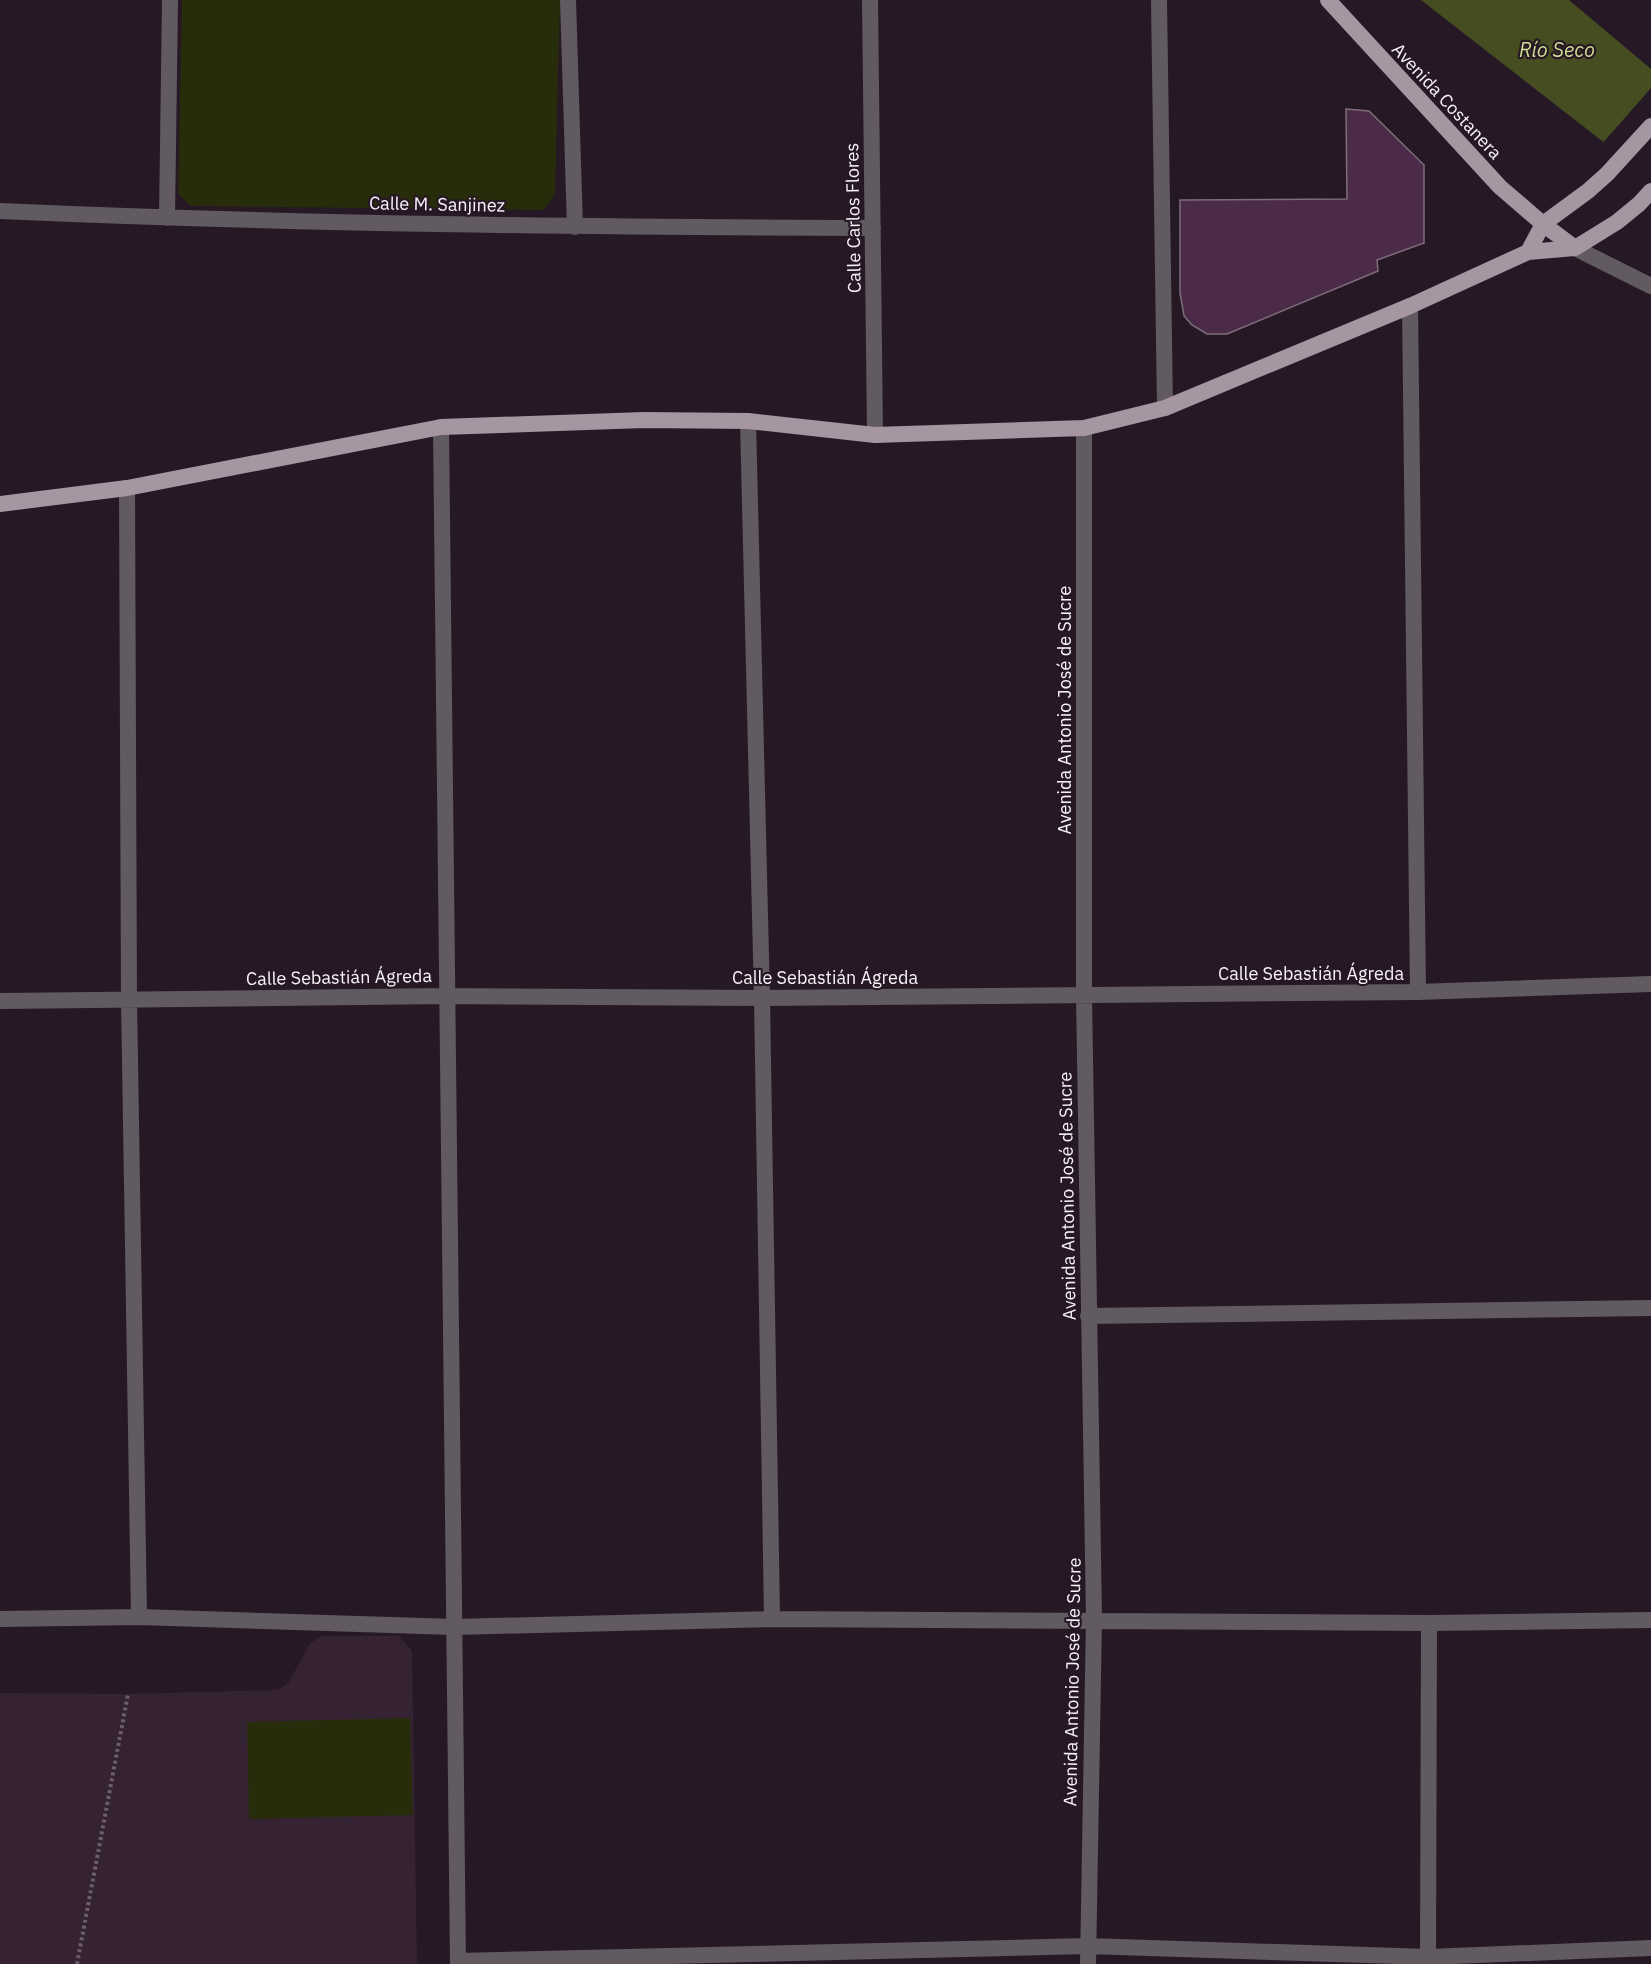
<svg xmlns="http://www.w3.org/2000/svg" width="1651" height="1964" font-family="'IBM Plex Sans',sans-serif">
  <rect width="100%" height="100%" fill="#261925"/>
  <path fill="#352333" d="M322,1636h77l13,15 5,313h-417v-271l128,1 150,-4 11,-8 21,-39z"/>
  <path fill="#272c0b" d="M182,0h378l-5,194 -11,16 -354,-4 -12,-13z
    M410,1718l3,97 -164,4 -2,-97z"/>
  <path fill="#454d21" d="M1421,0h148l82,69v110z"/>
  <path fill="#261925" d="M1651,88v94l-50,-37z"/>
  <path fill="#4c2b48" stroke="#7e6e7c" stroke-width="1.5" d="M1346,109l23,2 55,54v78l-47,17 1,11 -151,63h-20l-15,-9 -8,-9 -4,-23v-93l167,-1z"/>
  <g fill="none" stroke-linecap="round" stroke-linejoin="round">
    <path stroke="#6b606a" stroke-width="4" stroke-dasharray="3 3" stroke-linecap="butt" d="M77,1964l51,-270"/>
    <path stroke="#615a60" stroke-width="16" d="M568,0l7,227
      M870,0l5,435
      M1159,0l6,408
      M0,211c291,13 582,16 873,17
      M167,218l3,-218
      M1575,248l76,38
      M1410,306l8,686
      M748,421l14,577 10,621
      M441,427l17,1537
      M1084,428v566l10,625 -6,345
      M127,488l2,511 10,618
      M0,1001l447,-5 315,2 656,-6 233,-8
      M1088,1316l563,-8
      M0,1619l139,-2 316,10 317,-8 657,4 222,-3
      M458,1961l630,-15 341,11 222,-9
      M1428,1964l1,-341"/>
    <path stroke="#a596a2" stroke-width="16" d="M1328,0l172,187 43,37 32,24
      M1528,252l15,-28 45,-33 19,-17 44,-48
      M0,504l127,-16 314,-61 203,-7 104,1 127,14 209,-7 81,-20 245,-102 118,-54 47,-4 42,-26 22,-18 12,-13"/>
  </g>
  <g text-anchor="middle" dominant-baseline="central" stroke-width="4.5" stroke-linejoin="round" paint-order="stroke">
    <g font-size="18" fill="#faf1f9" stroke="#261925">
      <text transform="translate(1447 101) rotate(47)">Avenida Costanera</text>
      <text transform="translate(437 204) rotate(1)">Calle M. Sanjinez</text>
      <text transform="translate(853 218) rotate(-91)">Calle Carlos Flores</text>
      <text transform="translate(1064 710) rotate(-90)">Avenida Antonio José de Sucre</text>
      <text x="1311" y="973">Calle Sebastián Ágreda</text>
      <text transform="translate(339 977) rotate(-1)">Calle Sebastián Ágreda</text>
      <text x="825" y="977">Calle Sebastián Ágreda</text>
      <text transform="translate(1067 1196) rotate(-91)">Avenida Antonio José de Sucre</text>
      <text transform="translate(1072 1682) rotate(-89)">Avenida Antonio José de Sucre</text>
    </g>
    <g font-size="20" font-style="italic" fill="#d0de95" stroke="#261925">
      <text x="1557" y="49">Río Seco</text>
    </g>
  </g>
</svg>
